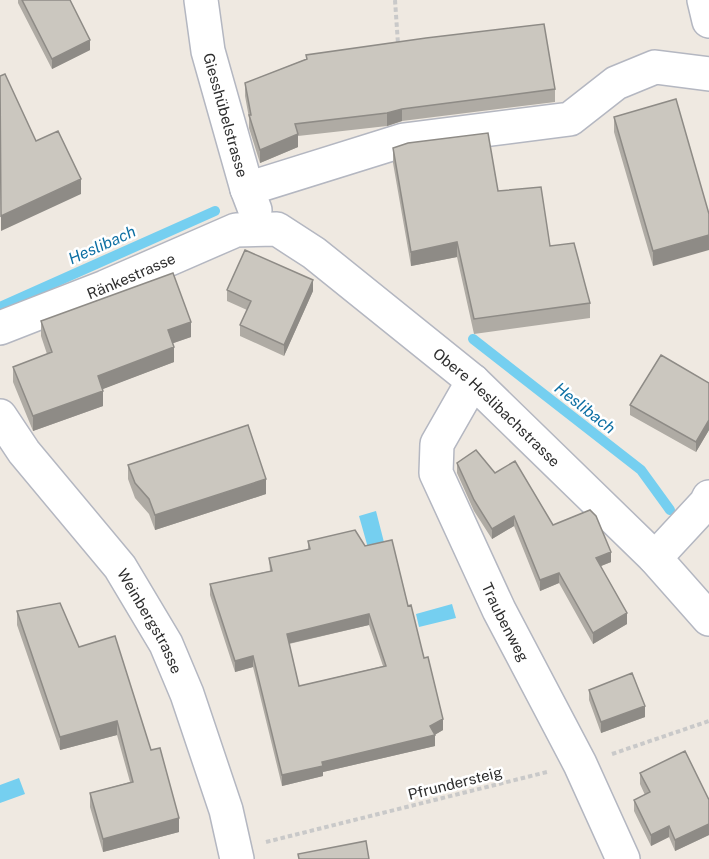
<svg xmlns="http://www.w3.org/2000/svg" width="709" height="859" font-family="'Public Sans',sans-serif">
  <rect width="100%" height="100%" fill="#efe9e1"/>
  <path fill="#75cff0" d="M376,511l10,39 -16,5 -11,-39z
    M452,604l4,14 -37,9 -3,-13z
    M19,778l6,16 -25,9v-18z"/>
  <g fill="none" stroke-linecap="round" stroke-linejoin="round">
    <path stroke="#75cff0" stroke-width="10" d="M0,307l215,-96
      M473,339l168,131 29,40"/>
    <defs>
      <g id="minor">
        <path id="s1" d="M201,0l7,51 39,138 8,21"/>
        <path d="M704,0l5,21"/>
        <path d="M247,189l157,-49 166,-21 46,-36 39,-16 54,7"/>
        <path id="s2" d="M0,328l105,-41 131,-57 41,-1 37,24 159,128 182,177 54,61"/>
        <path id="s3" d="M473,381l-36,63 -1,29 63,137 81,154 43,95"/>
        <path id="s4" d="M0,416l24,36 96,115 46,77 21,50 39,116 11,49"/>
        <path d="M655,558l51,-55 3,-6"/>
      </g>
    </defs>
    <use href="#minor" stroke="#b4b7c1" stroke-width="36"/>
    <path stroke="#c9c9c9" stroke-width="4" stroke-dasharray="4.5 3" stroke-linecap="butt" d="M395,0l3,44
      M612,754l97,-33
      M266,842l281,-70"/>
    <use href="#minor" stroke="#fff" stroke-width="33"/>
  </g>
  <path fill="#afaba4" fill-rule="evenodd" d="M18,0h52l20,50 -38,19 -34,-66z
    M306,55l249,34v13l-153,19 -15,5 -89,10v11l-38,16 -11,-35v-10l-4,-22v-13l61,-24z
    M676,99l-23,167 -39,-134v-15z
    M393,148l105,43 52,55 40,57v15l-116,16 -17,-77 -46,9 -18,-103z
    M227,290l86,1 -29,65 -44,-20v-11l7,-15 -20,-9z
    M41,321l150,16 -18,6 1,19 -72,27 1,17 -70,25 -20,-49v-15l34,-13 -6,-18z
    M709,383v47l-13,22 -66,-37v-10z
    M457,463l38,10 58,52 58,37 -10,4 26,58 -34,20 -34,-61 -19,8 -26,-65 -22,13 -18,-28 -17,-38z
    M128,465l138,29 -111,36 -6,-16 -14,-16 -7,-19z
    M308,541l57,5 43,60 35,124 -9,5 1,11 -112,26v4l-41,10 -29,-119 -18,5 -25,-77v-11l60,-13 -1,-13 39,-8zM369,625l14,41 -84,20 -10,-42z
    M17,611l62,36 72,103 28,82 -76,20 -13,-45v-14l40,-11 -13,-47 -57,15 -43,-125z
    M589,690l56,27 -44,16 -12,-33z
    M640,773l69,27v35l-34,16 -6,-14 -18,9 -17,-35v-11l11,-5 -5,-11z"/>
  <path fill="#8e8b86" d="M90,40v10l-38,19v-10z
    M402,109v12l-15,5v-13z
    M298,134v13l-38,16v-13z
    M81,179v15l-80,37v-15z
    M709,235v15l-56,16v-15z
    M457,242v15l-46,9v-14z
    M313,280v11l-29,65v-11z
    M191,322v15l-23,8v-15z
    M174,347v15l-76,29v-15z
    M103,391v15l-70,25v-15z
    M709,420v10l-13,22v-10z
    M266,479v15l-111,36v-15z
    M514,516v10l-22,13v-10z
    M611,552v10l-15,6v-10z
    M559,573v10l-19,8v-11z
    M627,613v11l-34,20v-11z
    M369,614v11l-82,19v-10z
    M253,656v11l-18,5v-11z
    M645,706v11l-44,16v-11z
    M443,719v11l-10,6 2,-1v11l-112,26v4l-41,10v-11l148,-49z
    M117,721v14l-57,15v-13z
    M179,818v14l-76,20v-13z
    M709,824v11l-34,16v-11z
    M669,826v11l-18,9v-11z"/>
  <path fill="#cbc7bf" stroke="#8e8b86" stroke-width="1.5" fill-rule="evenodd" d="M22,0h48l20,40 -38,19z
    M544,24l11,65 -153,20 -15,4 -92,11 3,10 -38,16 -11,-35h2l-6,-32 62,-24 -1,-4 120,-17z
    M5,74l31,67 22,-10 23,48 -80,37 -1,-140z
    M676,99l33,115v21l-56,16 -39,-134z
    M488,133l10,58 43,-4 9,59 24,-3 16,60 -116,16 -17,-77 -46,10 -18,-104 15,-5z
    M245,250l68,30 -29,65 -44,-20 11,-24 -24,-11z
    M173,273l18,49 -23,8 6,17 -76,29 5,15 -70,25 -20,-49 39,-15 -11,-31z
    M661,355l48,28v37l-13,22 -66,-37z
    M248,425l18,54 -111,36 -6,-16 -14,-16 -7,-18z
    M476,450l19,23 20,-12 38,64 37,-15 6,6 15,36 -15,6 31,55 -34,20 -34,-60 -19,7 -26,-64 -22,13 -18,-29 -17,-37z
    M355,530l10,16 27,-6 16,66 3,-1 13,53 4,-1 15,62 -13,7 5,9 -113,27 1,4 -41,9 -29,-119 -18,5 -25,-77 62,-13 -3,-13 41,-9 -2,-8zM369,614l17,52 -87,20 -12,-52z
    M60,603l19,44 36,-11 36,114 9,-2 19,70 -76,21 -13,-46 43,-11 -16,-61 -57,16 -43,-126z
    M632,673l13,33 -44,16 -12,-32z
    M685,751l24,49v24l-34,16 -6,-14 -18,9 -17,-35 16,-8 -10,-19z
    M366,841l3,18h-70l-1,-5z"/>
  <g text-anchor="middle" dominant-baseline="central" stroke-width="5" stroke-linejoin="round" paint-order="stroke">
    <g font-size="15" fill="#2e2e2e" stroke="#fff">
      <text stroke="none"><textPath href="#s1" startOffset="118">Giesshübelstrasse</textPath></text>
      <text stroke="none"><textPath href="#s2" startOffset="141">Ränkestrasse</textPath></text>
      <text stroke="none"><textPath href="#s2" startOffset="580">Obere Heslibachstrasse</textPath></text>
      <text stroke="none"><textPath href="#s4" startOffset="255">Weinbergstrasse</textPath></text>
      <text stroke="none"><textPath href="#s3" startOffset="266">Traubenweg</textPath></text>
      <text transform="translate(455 783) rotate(-14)">Pfrundersteig</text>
    </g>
    <g font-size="16" font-style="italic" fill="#0d6fa3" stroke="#fff">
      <text transform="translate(102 245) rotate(-24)">Heslibach</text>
      <text transform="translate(585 408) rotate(38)">Heslibach</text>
    </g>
  </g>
</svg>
